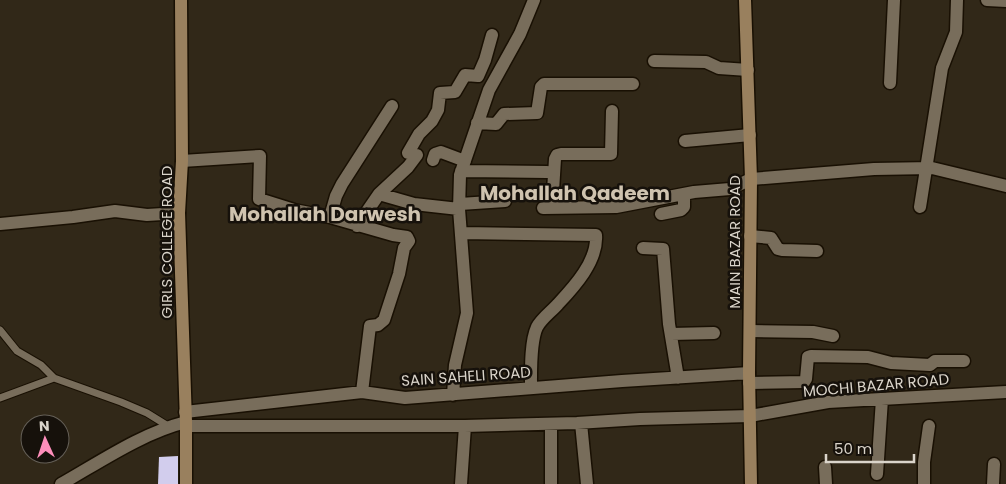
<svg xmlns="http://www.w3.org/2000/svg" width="1006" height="484" font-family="Poppins,sans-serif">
  <rect width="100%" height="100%" fill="#312818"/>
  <path fill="#d2cded" d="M178,456v28h-20l1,-27z"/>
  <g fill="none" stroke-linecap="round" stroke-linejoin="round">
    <defs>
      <path id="service" d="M0,330l17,21 24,14 13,13 67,24 26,11 21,13
        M0,398l54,-20"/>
      <path id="minor" d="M654,61l52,1 13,6 29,2
        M890,83l4,-83
        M477,123l19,1 8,-10 33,-1 4,-26 3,-3h89
        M685,141l65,-6
        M433,160l2,-6 6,-2 24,9
        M182,161l78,-5 -1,43 35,11 36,7 63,18 14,2 2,4 -5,7 -5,26 -15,46 -6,5 -8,1 -8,66
        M461,171l86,1
        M379,194l35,10 45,5
        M460,204l45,-3
        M552,207l3,-48 2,-4 4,-1h50l1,-43
        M920,207l22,-139 14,-36 1,-32
        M543,208l73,-1 78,-15 36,-3 21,-10 123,-10 58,-1 74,18
        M661,214l20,-4 3,-3v-13
        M330,217l6,-21 6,-12 50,-78
        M0,224l73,-7 42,-6 32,4 32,-2
        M357,226l22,-32 29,-27 9,-12 -9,-2 11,-19 13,-13 6,-11 2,-17 15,-1 10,-17 13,1 7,-16 7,-25
        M462,233l134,2c2,26 -22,52 -38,69 -7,8 -16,14 -21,23 -7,15 -6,45 -6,61
        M750,236l21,2 7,11 4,1 35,1
        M643,248l20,1 6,75 9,54
        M750,331l63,1 20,4
        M671,334l43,-1
        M749,383l55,-1 2,-3 2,-22 3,-1 57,1 23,6 39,2 5,-4h29
        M453,395l2,-30 12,-52 -8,-104 1,-34 29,-85 31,-56 14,-34
        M185,412l177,-20 43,6 217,-17 127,-8
        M581,423l6,61
        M551,424v60
        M186,426h279l112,-3 63,-4 110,-3 78,-14 178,-10
        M825,467l1,17
        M877,474l5,-75
        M461,484l4,-58
        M924,484v-22l5,-36
        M993,484l1,-20"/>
      <path id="tertiary" d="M987,0l19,1
        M61,484c39,-22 81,-51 125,-62"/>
      <path id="secondary" d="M181,0l1,161 -3,52 7,209v62
        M745,0l6,179 -2,194 2,111"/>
    </defs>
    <use href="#service" stroke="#191003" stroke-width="9"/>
    <use href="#minor" stroke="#191003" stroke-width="15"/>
    <use href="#tertiary" stroke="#191003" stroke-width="15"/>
    <use href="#secondary" stroke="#191003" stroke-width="15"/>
    <use href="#service" stroke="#786d5b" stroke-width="7"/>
    <use href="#minor" stroke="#786d5b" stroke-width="12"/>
    <use href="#tertiary" stroke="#786d5b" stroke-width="12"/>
    <use href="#secondary" stroke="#99805e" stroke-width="12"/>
  </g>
  <g text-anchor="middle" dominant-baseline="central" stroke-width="5" stroke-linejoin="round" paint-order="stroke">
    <g font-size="15" fill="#dad4ca" stroke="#16110b">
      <text transform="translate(166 242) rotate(-90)">GIRLS COLLEGE ROAD</text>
      <text transform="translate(734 242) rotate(-90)">MAIN BAZAR ROAD</text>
      <text transform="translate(466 376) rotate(-4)">SAIN SAHELI ROAD</text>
      <text transform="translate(876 385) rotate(-5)">MOCHI BAZAR ROAD</text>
    </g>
    <g font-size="20" font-weight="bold" fill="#cfc3af" stroke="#16110b">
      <text x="575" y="193">Mohallah Qadeem</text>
      <text x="325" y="214">Mohallah Darwesh</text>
    </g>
  </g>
  <g transform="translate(45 439) rotate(357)"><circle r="24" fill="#16110b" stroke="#645f57"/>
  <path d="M0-4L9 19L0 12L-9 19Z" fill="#fe8ebb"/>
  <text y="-8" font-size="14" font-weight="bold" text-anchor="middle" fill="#dad4ca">N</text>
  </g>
  <path d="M826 454v8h88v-8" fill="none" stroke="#dad4ca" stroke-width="2.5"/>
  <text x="834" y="454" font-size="15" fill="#dad4ca" stroke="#16110b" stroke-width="4" paint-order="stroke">50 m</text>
</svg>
